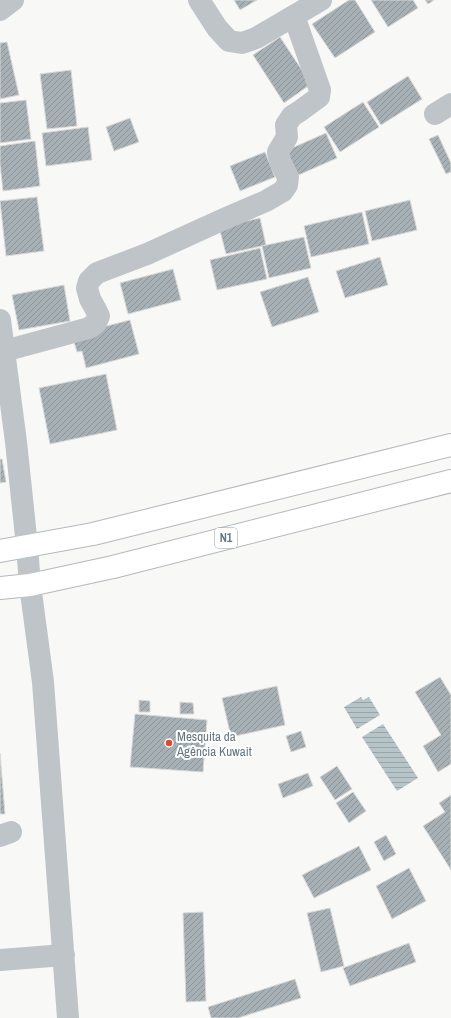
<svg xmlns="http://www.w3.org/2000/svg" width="451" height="1018" font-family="'Archivo Narrow',sans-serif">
  <defs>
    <pattern id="water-rules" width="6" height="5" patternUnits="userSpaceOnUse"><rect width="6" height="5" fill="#b7c5c8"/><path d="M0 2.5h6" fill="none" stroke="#98a5a8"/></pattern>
    <pattern id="building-hatch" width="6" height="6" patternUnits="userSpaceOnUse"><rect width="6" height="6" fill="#a6b0b5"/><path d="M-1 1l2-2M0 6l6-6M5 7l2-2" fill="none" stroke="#8b9498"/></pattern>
  </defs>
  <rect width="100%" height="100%" fill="#f8f8f6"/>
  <path fill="url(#water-rules)" d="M361,697l2,3 6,-3 11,18 -23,14 -13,-22z
    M383,724l35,54 -21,13 -35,-54z"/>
  <path fill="url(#building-hatch)" stroke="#dadad8" d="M234,0h23l-17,10z
    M349,0h6l20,32 -40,26 -23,-34z
    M371,0h42l5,8 -30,19z
    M425,0h9l-6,4z
    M280,37l31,47 -27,19 -31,-48z
    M7,42l12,53 -19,4v-56z
    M71,70l6,56 -30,3 -7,-55z
    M408,76l14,23 -41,26 -14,-23z
    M26,100l5,39 -31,4v-40z
    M363,102l16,25 -39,25 -16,-25z
    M130,118l9,24 -25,9 -8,-24z
    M88,127l4,33 -46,6 -4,-33z
    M326,133l11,25 -43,19 -11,-25z
    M438,135l13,28v9l-5,2 -17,-35z
    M35,141l5,45 -37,5 -3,-27v-18z
    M265,152l10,25 -35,14 -10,-25z
    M37,197l7,54 -38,5 -6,-55z
    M410,200l7,30 -45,11 -7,-30z
    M362,212l7,32 -58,13 -7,-31z
    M260,218l6,27 -40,9 -7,-27z
    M304,237l7,31 -42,10 -7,-32z
    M260,248l7,31 -50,11 -7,-30z
    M380,257l8,28 -43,13 -9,-27z
    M173,269l8,31 -53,14 -8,-31z
    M308,277l11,35 -47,15 -12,-35z
    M64,285l6,36 -51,9 -7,-35z
    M130,320l9,34 -53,14 -4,-17 -5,1 -5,-17z
    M106,374l11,56 -67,14 -11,-56z
    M0,459h2l4,23 -6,1z
    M440,677l11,18v69l-13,8 -15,-26 18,-11 -26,-43z
    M277,686l8,39 -54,12 -9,-39z
    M139,700l11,1v11h-11z
    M180,702l13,1 1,11h-14z
    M135,714l72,6 -4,52 -73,-5z
    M301,731l5,16 -15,5 -5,-16z
    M0,753l5,61h-5z
    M337,766l15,23 -17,11 -15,-23z
    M308,773l5,13 -30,12 -5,-14z
    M353,792l13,19 -17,12 -13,-20z
    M451,795v75l-28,-44 22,-14 -6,-9z
    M386,835l10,19 -12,7 -10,-19z
    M359,846l12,24 -57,28 -12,-23z
    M409,868l17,33 -34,18 -16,-33z
    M330,908l14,58 -23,6 -14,-59z
    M203,912l3,89 -20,1 -3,-89z
    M409,943l7,19 -66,24 -7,-18z
    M295,979l6,19 -63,20h-27l-3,-11z"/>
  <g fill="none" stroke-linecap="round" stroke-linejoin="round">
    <defs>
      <path id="major" d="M0,551l93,-17 358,-89
        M0,588l30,-3 83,-18 338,-86"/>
    </defs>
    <use href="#major" stroke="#b3b9bc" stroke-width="24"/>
    <path stroke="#bfc4c8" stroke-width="22" d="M199,0l18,28 12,13 13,2 14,-5 65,-38
      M0,10l13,-10
      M435,114l16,-10
      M0,320l16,122 11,104 3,39 13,97 25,336
      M4,351l85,-23 7,-5 3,-7 -4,-8 -5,-9 -3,-11 2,-7 8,-8 50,-19 77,-35 42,-18 17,-10 4,-6 1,-8 -8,-16 -2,-9 9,-15 -1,-12 6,-9 8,-5 19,-14 1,-7 -26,-74
      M0,836l11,-4
      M0,960l64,-5"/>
    <use href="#major" stroke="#fff" stroke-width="22"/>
  </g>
  <circle fill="#e1482d" stroke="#fff" stroke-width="1.5" cx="169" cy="743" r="4"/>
  <g text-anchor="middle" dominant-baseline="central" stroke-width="4" stroke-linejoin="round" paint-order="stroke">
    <rect fill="#fff" stroke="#929fa6" stroke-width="1" x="215" y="528" width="22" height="20" rx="3"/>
    <g font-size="12" font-weight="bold" fill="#647680">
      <text x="226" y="538">N1</text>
    </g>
    <g font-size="13" fill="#647680" stroke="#fff" text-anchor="start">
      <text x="177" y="736">Mesquita da<tspan x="177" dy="15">Agência Kuwait</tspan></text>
    </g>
  </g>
</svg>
